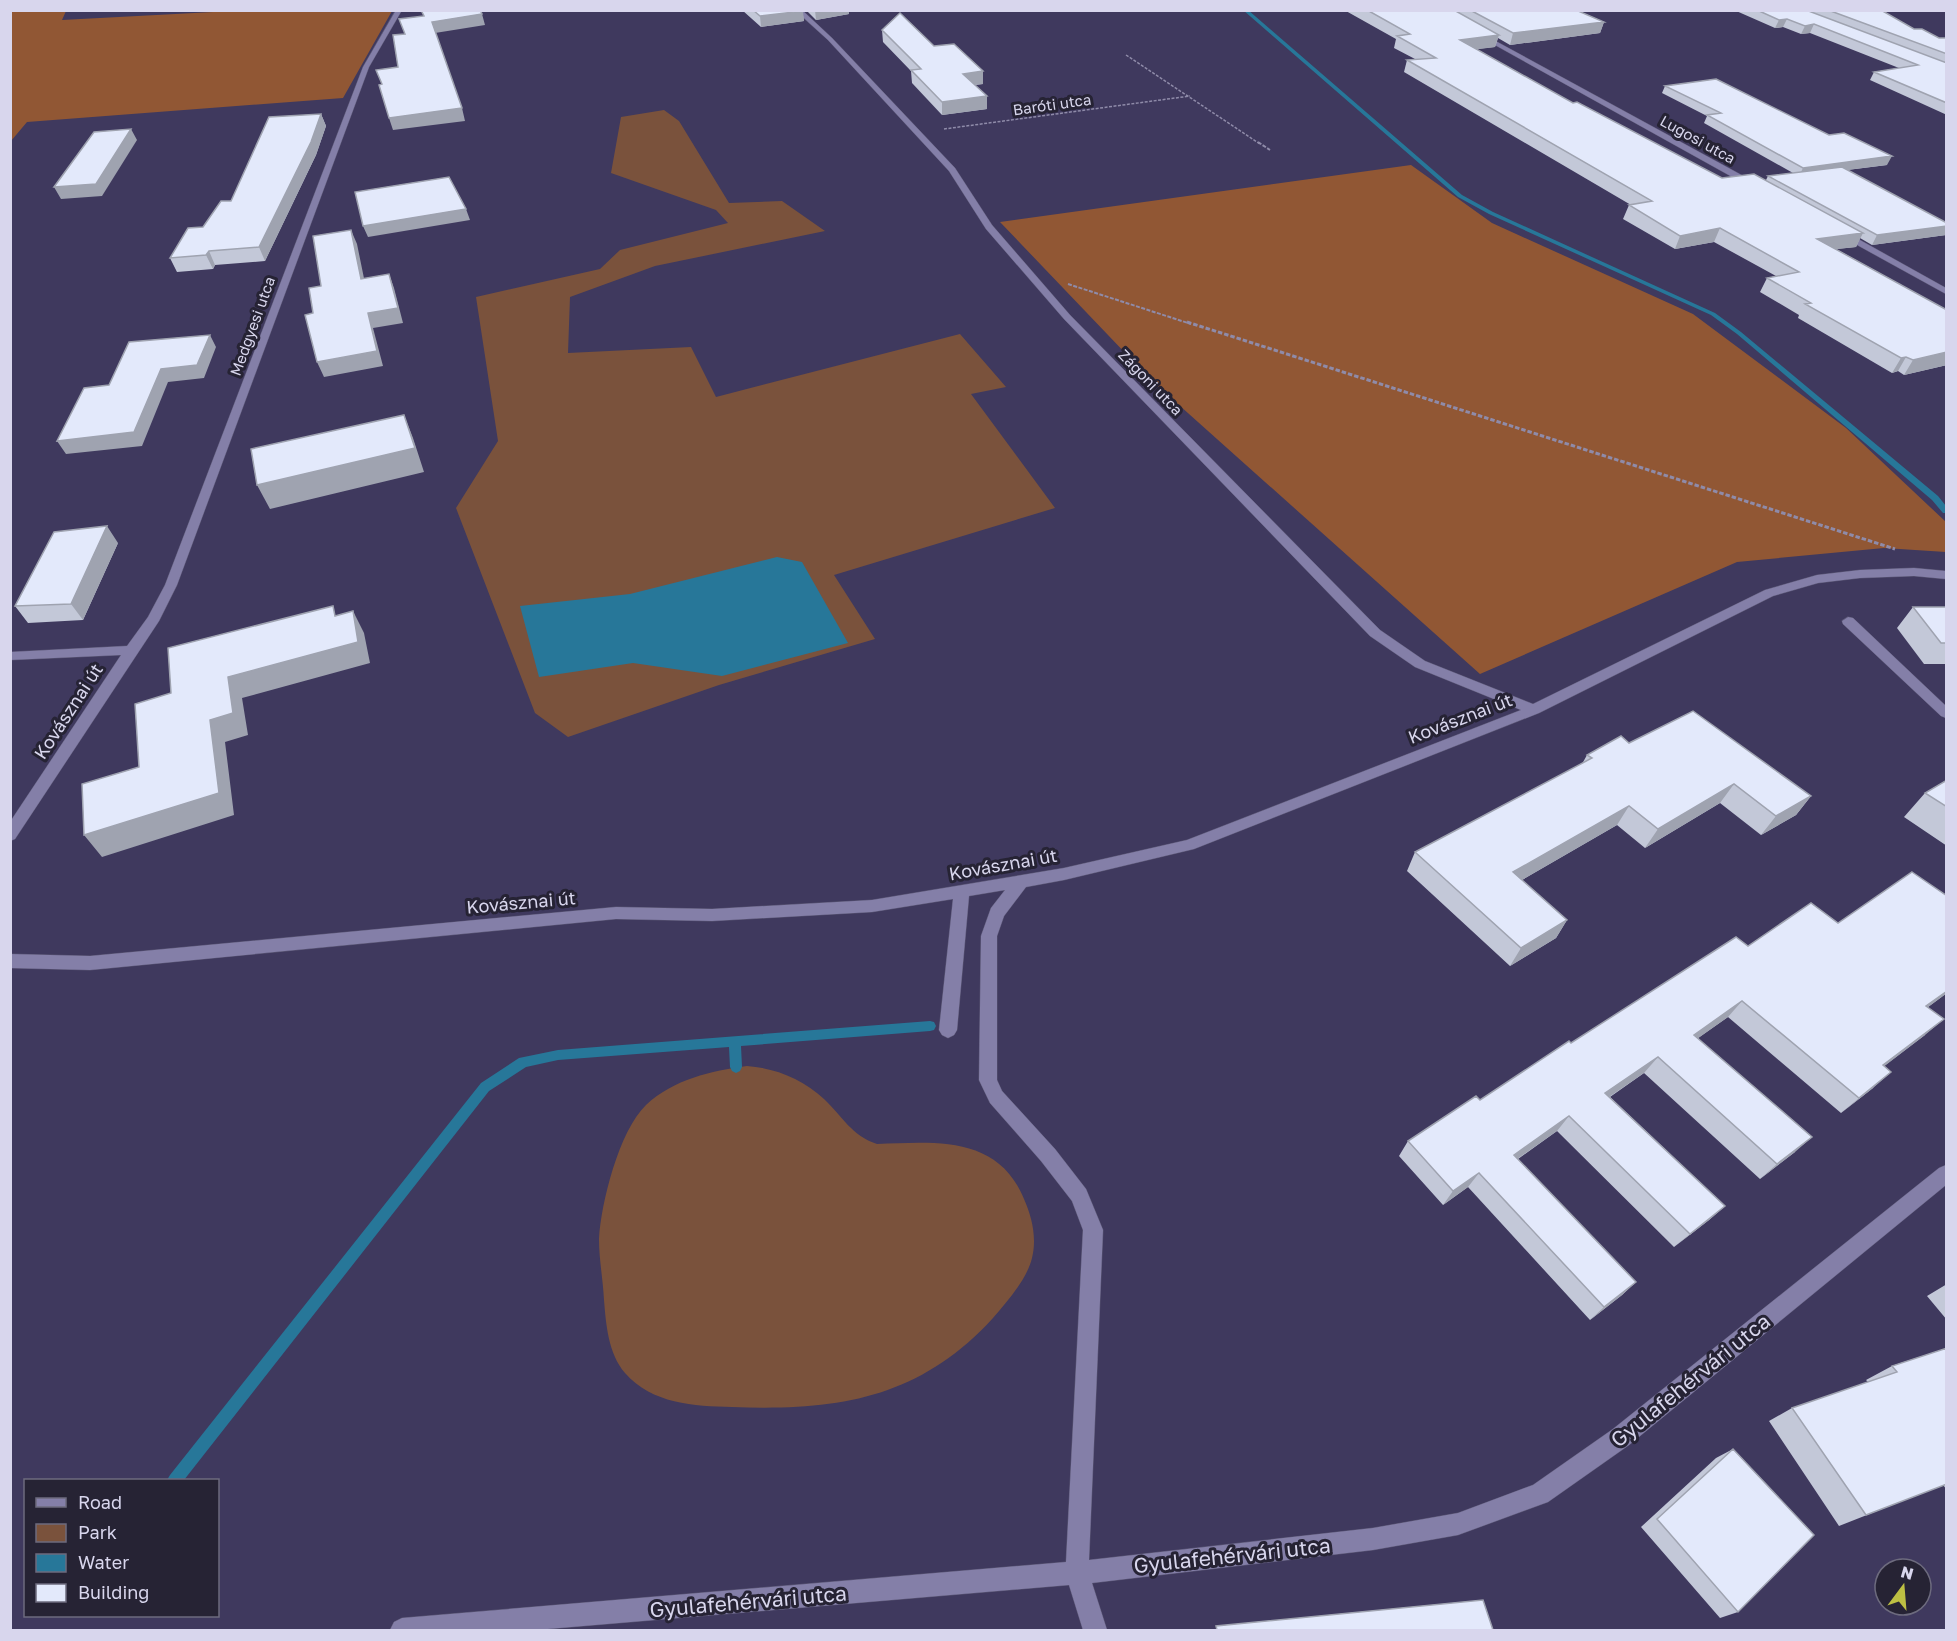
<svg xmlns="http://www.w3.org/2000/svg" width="1957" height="1641" font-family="'Golos Text',sans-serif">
  <rect width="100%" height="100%" fill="#3f395e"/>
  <path fill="#7a523c" d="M664,110l15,11 50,82 53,-2 43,30 -170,35 -85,31 -2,56 123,-6 25,50 244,-63 46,53 -35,7 84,114 -221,67 41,64 -156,46 -151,52 -33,-24 -79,-205 42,-67 -22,-144 124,-28 20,-19 108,-27 -12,-13 -105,-37 10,-56z
    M747,1066c28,2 56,13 77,33 18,17 28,37 53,45 58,-2 121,-9 147,55 8,18 13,39 8,59 -5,21 -25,44 -39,60 -74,81 -156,93 -261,89 -38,-1 -80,-3 -107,-34 -17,-20 -19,-49 -21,-73 -1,-20 -5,-41 -5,-61 2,-36 20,-108 47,-134 28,-26 65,-34 101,-39z"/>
  <path fill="#915734" d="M11,10l55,1 -4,9 170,-9h160l-49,87 -316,24 -16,19z
    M1411,165l81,58 201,91 153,114 100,94v30l-62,-4 -147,14 -257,112 -329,-294 -151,-158z"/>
  <path fill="#277799" d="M777,557l25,5 46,81 -126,33 -89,-13 -94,14 -19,-71 110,-12z"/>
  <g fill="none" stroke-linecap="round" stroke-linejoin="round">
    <path fill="#277799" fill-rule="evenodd" d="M1243,10h5l214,185 31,17 222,101 26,19 197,164 8,10v7h-3l-11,-13 -195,-166 -26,-19 -222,-101 -31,-17z
      M930,1021l4,1 2,4 -2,4 -4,1 -189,15 1,21 -2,4 -4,2 -4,-2 -2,-4 -1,-20 -171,13 -32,7 -37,24 -305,389h-17l3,-5 311,-392 38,-25 39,-8z"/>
    <defs>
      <path id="minor" d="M396,10h6l-33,57 -192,518 -18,36 -144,218 -5,2v-19l111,-167 -111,5v-8l117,-6 21,-29 17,-32 198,-518z
        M795,10h7l30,28 123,130 37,57 78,90 310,315 45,31 108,43 232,-114 52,-15 43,-5 54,-2 32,3v8l-32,-3 -54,2 -42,5 -45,13 -234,117 -345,136 -130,31 -38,7 -22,29 -7,20v144l5,11 53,58 31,40 17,41 -14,330 284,-32 85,-15 75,-28 80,-56 326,-261 7,-3v20l-317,260 -81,57 -90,33 -85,15 -281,33 15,47h-24l-14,-45 -533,45h-146l4,-8 8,-4 664,-56 17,-332 -11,-29 -31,-40 -51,-58 -11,-23 2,-144 10,-28 14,-18 -36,6 -12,134 -3,5 -6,3 -6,-3 -3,-5 14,-131 -81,13 -160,9 -96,-2 -526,51 -80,-2v-14l80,2 526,-49 96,2 160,-9 192,-32 123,-28 334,-130 -106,-43 -45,-31 -306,-317 -78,-90 -37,-58 -121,-131z
        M1479,32l279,152 1,2 -7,2 -275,-153z
        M1842,230l104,58v6l-107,-59 -1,-2z
        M1848,617l5,1 93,88v12l-5,-2 -98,-92 -1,-3z"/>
    </defs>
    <use href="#minor" stroke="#5b5775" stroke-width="1"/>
    <path stroke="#8f8ba9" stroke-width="1.5" stroke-dasharray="3 1.5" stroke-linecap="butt" d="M1126,55l134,89
      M944,129l246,-33"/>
    <path stroke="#8f8ba9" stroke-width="2" stroke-dasharray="4 1.5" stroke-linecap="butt" d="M1258,142l12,8
      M1068,284l123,40"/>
    <path stroke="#8f8ba9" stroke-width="3" stroke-dasharray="4.5 2" stroke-linecap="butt" d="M1187,322l708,227"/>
    <use href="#minor" fill="#847fa8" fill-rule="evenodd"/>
  </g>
  <path fill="#c3c8d8" d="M742,10h60l2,11 -43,6z
    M806,10h43v4l-33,6z
    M1576,10l28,12 -4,11 -90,12 -12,-7 -3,9 -19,2 97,54 149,75 44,2 2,-4 25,-3 -89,-50 3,-7 -45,-23 3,-7 222,79 -40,5 100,53v10l-1,2 -74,10 -12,-7 -4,9 -20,2 111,61v55l-43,10 -6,-4 -6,2 -94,-55 1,-3 -39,-23 7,-14 9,-2 -62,-34 -39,7 -52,-30 6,-14h2l-227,-133 3,-12 8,-1 -21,-11 2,-9 -50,-28z
    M1734,10h147l33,19 25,9h8v77l-77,-35 4,-8 25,-4 -89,-35 -9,1 -18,-7 -8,1z
    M882,30l52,16 49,25v13l-8,1 12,24 -45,6 -30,-32 -1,-12 -28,-29z
    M321,114l5,12 -10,29 -51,106 -50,4 -2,4 -36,3 -7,-14 33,-31z
    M118,543l-35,77 -55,3 -13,-17z
    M1913,607h34v57h-23l-27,-36z
    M1629,743l182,53 -15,19 -35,20 -41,-32 -75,45 -28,-23 -95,55 45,40 -11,18 -46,28 -103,-95 8,-19 167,-88 5,-9z
    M1947,780v66l-43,-29 21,-24z
    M1838,923l109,70 -19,14 -3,28 -41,31 -11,22 -32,25 -113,-96 -30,21 97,114 -35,27 -116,-106 -34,24 115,109 -16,14 -35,27 -117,-116 -39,28 118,123 -14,13 -32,25 -122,-133 -25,18 -44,-49 9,-15 72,-41 91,-57 177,-97z
    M1947,1284v36l-20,-24z
    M1947,1348v142l-4,-5 -104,41 -70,-105 23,-13 76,-26 -2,-2 26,-14z
    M1733,1449l5,163 -18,6 -79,-91 75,-69z"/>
  <path fill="#9fa3b0" d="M815,10h34v4l-33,6z
    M803,11l1,10 -43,6 -1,-11z
    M482,14l3,11 -50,8 -3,-11z
    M1787,19l-4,8 -8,1 4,-8z
    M1604,22l-4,11 -90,12 3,-12z
    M1814,24l-4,9 -9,1 4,-8z
    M1499,35l-4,12 -38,5 3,-12z
    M983,71v13l-20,2v-12z
    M987,96v13l-45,6v-13z
    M462,108l3,13 -72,9 -4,-12z
    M321,114l5,12 -10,29 -51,106 -6,-14z
    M131,129l6,11 -35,56 -41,3 -7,-12z
    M1892,156l-5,9 -88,11 4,-8z
    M466,209l4,11 -102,17 -5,-11z
    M1947,226l-1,9 -74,10 5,-10z
    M1720,228l-6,14 -39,7 5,-13z
    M351,230l6,14 10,49 -6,-14z
    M1863,233l-7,14 -46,5 7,-13z
    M209,251l6,14 -2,4 -7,-14z
    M389,274l5,14 9,35 -30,5 10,38 -59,11 -7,-15 51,-49z
    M210,335l6,12 -12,31 -36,4 -26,64 -76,8 -9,-13z
    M1947,352v13l-43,10 9,-15z
    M1906,357l-8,14 -6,2 9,-15z
    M404,415l9,23 11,34 -154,37 -13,-24z
    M107,526l11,17 -35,77 -12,-16z
    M353,611l11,22 6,30 -128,35 6,37 -23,7 9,73 -132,42 -18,-22 126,-115 18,-43z
    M1734,784l-14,19 -75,45 13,-19z
    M1811,796l-15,19 -35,20 15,-19z
    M1629,806l-12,19 -114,66 10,-19z
    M1567,920l-11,18 -46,28 11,-18z
    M1947,991v2l-39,29 18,-16z
    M1742,1001l-14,16 -48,34 14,-16z
    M1944,1019l-19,16 -60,46 18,-16z
    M1658,1057l-14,16 -51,35 12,-15z
    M1891,1072l-18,16 -32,25 18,-15z
    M1569,1116l-12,15 -54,38 11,-14z
    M1812,1137l-17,15 -35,27 17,-15z
    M1479,1173l-11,14 -25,18 10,-14z
    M1725,1206l-16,14 -35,27 16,-13z
    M1636,1282l-14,13 -32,25 14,-13z"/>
  <path fill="#e3e9fb" stroke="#9fa3b0" stroke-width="1.5" d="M421,10h59l2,4 -50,8 30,86 -73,10 -10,-33 3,-1 -6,-14 22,-3 -5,-32 12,-1 -6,-15 25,-3z
    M753,10h49l1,1 -43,5z
    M1367,10h87l45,25 -39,5 113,63 4,-1 145,76 32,-4 109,59 -46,6 130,71v42l-34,8 -7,-3 -5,1 -96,-54 6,-1 -44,-25 32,-6 -79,-44 -40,8 -51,-31 23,-4 -245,-141 29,-2 -39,-22 13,-2z
    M1470,10h106l28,12 -91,11z
    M1757,10h49l141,53v40l-73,-31 44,-7 -104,-41 -9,2 -18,-7 -8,1z
    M1828,10h53l33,19h8l17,9h8v16z
    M900,13l34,33 20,-2 29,27 -20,3 24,22 -45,6 -31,-32 10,-1 -39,-39z
    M1716,79l113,56 15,-2 48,23 -89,12 -96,-53 14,-2 -56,-27z
    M321,114l-10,28 -52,105 -50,4 -3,4 -36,3 18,-30 15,-1 18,-26h10l38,-84z
    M131,129l-35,55 -42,3 40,-55z
    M1842,167l105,56v3l-70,9 -109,-59z
    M449,177l17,32 -103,17 -8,-34z
    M351,230l10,49 28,-5 9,34 -30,5 9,38 -60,11 -12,-47 8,-2 -4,-25 12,-2 -8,-50z
    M210,335l-13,30 -36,4 -27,63 -77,9 27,-53 25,-3 20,-43z
    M404,415l11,33 -158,37 -6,-36z
    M107,526l-36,78 -56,2 39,-74z
    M333,606l2,10 18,-5 5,31 -130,35 5,36 -23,7 9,73 -135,42 -2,-51 57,-17 -4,-63 36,-11 -3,-45z
    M1913,607h34v36h-6z
    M1693,711l118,85 -35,20 -42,-32 -76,45 -29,-23 -116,66 54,48 -46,28 -106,-96 177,-94 -5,-3 34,-19 8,7z
    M1947,780v27l-22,-14z
    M1912,872l35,24v95l-21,15 18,13 -61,46 8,7 -32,26 -117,-97 -48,34 118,102 -35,27 -119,-107 -53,36 120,113 -35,28 -121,-118 -55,39 122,127 -32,25 -125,-134 -26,18 -45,-50 68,-45 4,4 89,-59 2,2 165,-106 12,9 63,-43 27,20z
    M1947,1348v136l-81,31 -74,-107 105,-36 -5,-6z
    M1733,1449l81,86 -76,77 -81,-93z
    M1483,1600l10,30h-276l-1,-4z"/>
  <g text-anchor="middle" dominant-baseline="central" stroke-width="6" stroke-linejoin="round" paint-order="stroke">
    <g font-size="15" fill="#d8d6ed" stroke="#262334">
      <text transform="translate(1052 104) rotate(-8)">Baróti utca</text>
      <text transform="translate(1698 139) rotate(29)">Lugosi utca</text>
      <text transform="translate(252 326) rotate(-70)">Medgyesi utca</text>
      <text transform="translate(1151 382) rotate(46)">Zágoni utca</text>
    </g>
    <g font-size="18" fill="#d8d6ed" stroke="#262334">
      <text transform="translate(68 711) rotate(-57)">Kovásznai út</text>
      <text transform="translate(1460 718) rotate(-21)">Kovásznai út</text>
      <text transform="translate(1003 864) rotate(-10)">Kovásznai út</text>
      <text transform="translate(521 902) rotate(-5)">Kovásznai út</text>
    </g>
    <g font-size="21" fill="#d8d6ed" stroke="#262334">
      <text transform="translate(1690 1380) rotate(-39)">Gyulafehérvári utca</text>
      <text transform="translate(1232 1555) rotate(-6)">Gyulafehérvári utca</text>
      <text transform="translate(748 1601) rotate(-5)">Gyulafehérvári utca</text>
    </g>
  </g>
  <rect width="1957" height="1641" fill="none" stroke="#d8d6ed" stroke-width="24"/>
  <rect x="24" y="1479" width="195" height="138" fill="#262334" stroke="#6d6b7e" stroke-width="1.5"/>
  <rect x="36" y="1498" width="30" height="9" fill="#847fa8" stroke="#6d6b7e" stroke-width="1.5"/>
  <text x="78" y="1509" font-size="18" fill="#d8d6ed">Road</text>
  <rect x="36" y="1524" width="30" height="18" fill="#7a523c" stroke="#6d6b7e" stroke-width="1.5"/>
  <text x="78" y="1539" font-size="18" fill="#d8d6ed">Park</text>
  <rect x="36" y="1554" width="30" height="18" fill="#277799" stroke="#6d6b7e" stroke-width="1.5"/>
  <text x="78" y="1569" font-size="18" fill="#d8d6ed">Water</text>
  <rect x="36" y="1584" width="30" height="18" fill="#e3e9fb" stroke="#6d6b7e" stroke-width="1.5"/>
  <text x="78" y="1599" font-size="18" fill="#d8d6ed">Building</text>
  <g transform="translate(1903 1587) rotate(16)"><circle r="28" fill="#262334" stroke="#6d6b7e" stroke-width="1.5"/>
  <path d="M0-4.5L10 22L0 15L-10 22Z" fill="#bdbf43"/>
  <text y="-9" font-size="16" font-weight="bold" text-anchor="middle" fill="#d8d6ed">N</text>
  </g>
</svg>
